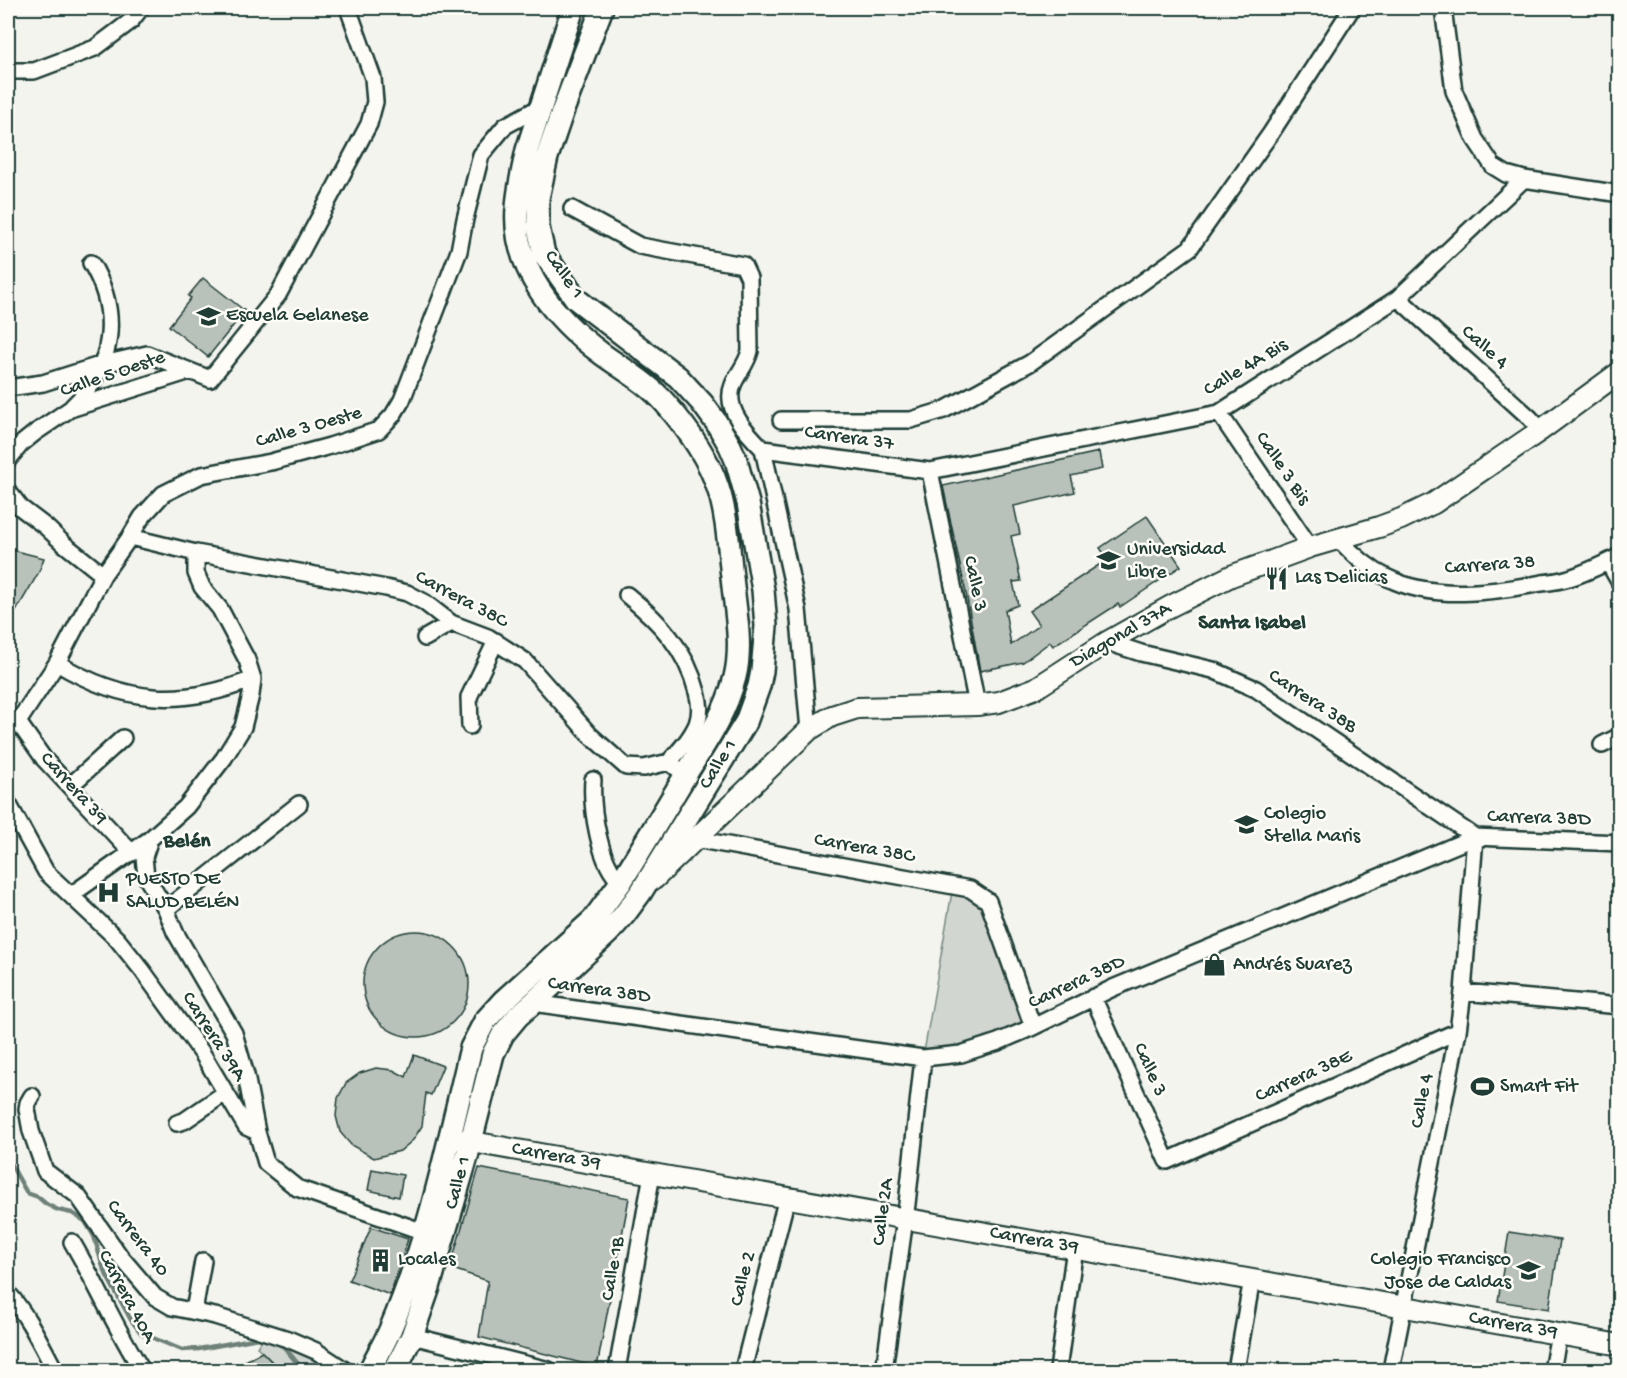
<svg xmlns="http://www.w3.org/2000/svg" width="1627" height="1378" font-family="'Gochi Hand',sans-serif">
  <rect width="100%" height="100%" fill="#f4f4ef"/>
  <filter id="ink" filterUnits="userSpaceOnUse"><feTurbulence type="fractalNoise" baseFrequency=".0167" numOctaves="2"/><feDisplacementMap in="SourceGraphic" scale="12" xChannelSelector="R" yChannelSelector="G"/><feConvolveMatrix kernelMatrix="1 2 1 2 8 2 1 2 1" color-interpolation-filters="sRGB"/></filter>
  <g filter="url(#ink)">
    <path fill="#d1d6d1" stroke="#788a82" stroke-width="1.5" d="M953,886l35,15 45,126 -110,31z
      M266,1333l74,37h-59l-24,-23z"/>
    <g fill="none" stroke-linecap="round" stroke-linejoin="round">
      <path stroke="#6e8179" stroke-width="4.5" d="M8,1155l2,8 17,30 11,4 8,7 12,6 14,3 13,8 9,15 8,28 6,14 23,42 10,13 41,17 17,-1 59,-11 11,2
        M276,1342l8,5 19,23"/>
    </g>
    <path fill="#b9c1bb" stroke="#1f3d34" stroke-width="1.5" d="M203,278l42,33 -37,46 -39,-31 22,-28 -3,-2z
      M1099,452l3,17 -31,7 4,16 -61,14 6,28 -9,2 10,45 -8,1 5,23 -13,5 6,35 28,-20 -10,-14 79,-52 -8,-11 47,-32 34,50 -61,41 -2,-3 -65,42 -3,-4 -27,20 -43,9 -14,-78 -23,-107z
      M12,550l32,8 -5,14 -31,53v-59z
      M363 984a53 53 0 1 1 106 0a53 53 0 1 1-106 0Z
      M414,1055l29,11 -12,29 -5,-2 -4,33 -9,14 -13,11 -26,7 -23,-13 -11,-13 -4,-16 2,-18 8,-15 14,-10 16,-5 17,2 13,7z
      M479,1168l150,30 -32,169 -118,-30 9,-56 -38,-13z
      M372,1169l31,6 -4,22 -31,-7z
      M371,1227l37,12 -18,56 -41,-15z
      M1509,1232l51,8 -11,69 -51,-8z
      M262,1352l19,19h-54z"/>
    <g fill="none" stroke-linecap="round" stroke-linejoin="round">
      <defs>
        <path id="minor" d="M1443,8l11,83 21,48 18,27 13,8 18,5 96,15
          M8,71h26l61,-23 36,-27 10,-13
          M572,209l68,37 103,19 6,13 1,73c-4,15 -12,21 -17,34 -10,24 15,49 30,64l35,160 11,121
          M1398,298l132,120 11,12
          M8,388l35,-5 60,-19 44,-10 43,17
          M72,407c42,-40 49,-94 19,-144
          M1219,413l91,134
          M781,420h130l33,-10 86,-47 160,-115 81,-115 81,-125
          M763,449l167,22 289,-58 179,-115 126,-119
          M8,460l13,-16 15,-12 34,-23 120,-38 20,8 68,-84 91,-171 6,-22 -2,-24 -25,-70
          M930,471l47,234
          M8,491l13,17 25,19 18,17 39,31
          M130,537l66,16 190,35 21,5 17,9 27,21 37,14 37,24 65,74 36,32 18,1 25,-6 17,13
          M1339,539c14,16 30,30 49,39 45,23 107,14 154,5 9,-1 18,-2 27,-5 17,-5 35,-14 51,-22
          M1608,562l12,21
          M627,595c33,27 59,54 70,97 3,11 4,20 0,32 -6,14 -17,26 -28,38
          M425,638l26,-15
          M1107,642l34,11 72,17 43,19 219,148
          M57,663c66,40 124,45 196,16
          M18,722l26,37 88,94
          M470,726l-1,-29 27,-56
          M8,729l10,-7 39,-59 46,-88 27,-38 12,-20 21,-23 38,-19 70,-13 59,-16 49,-16 14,-15 9,-15 57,-149 6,-32 16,-64 24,-29 37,-20
          M1602,745l18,-9
          M593,780c-2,27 6,85 28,102
          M70,786l53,-48
          M8,803l38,69 71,67 25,31 60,83 44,74 11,5 9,31 31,25 127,44
          M150,839l-6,18 2,20 20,32 9,23 59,101 12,42 11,57
          M695,839l275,50 18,12 45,126
          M71,895l79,-56 36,-32 38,-49 19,-31 8,-32 2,-16 -6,-19 -27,-51 -18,-22 -6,-14v-20
          M166,909l133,-105
          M1463,992l157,14
          M1093,997l74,164 291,-130
          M533,1003l390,55 38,-4 37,-12 35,-15 80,-39 362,-151 145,6
          M32,1096l-4,7 -1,6 4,22 14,40 33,25 42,60 35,41 17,10 43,9 73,23 28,12 29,19
          M177,1123l7,-2 41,-28
          M72,1242c25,42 44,88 70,128
          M8,1293c20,23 33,51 47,77
          M194,1311l9,-50
          M412,1336l137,34
          M617,1370l35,-196
          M743,1370l44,-173
          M884,1370l23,-166 16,-146
          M1058,1370l17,-122
          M1236,1370l16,-91
          M1391,1370l67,-339 5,-39 12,-155
          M1552,1370l7,-36"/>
        <path id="tertiary" d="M654,879l155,-149 23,-14 25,-8 120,-3 22,-3 37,-14 71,-46 64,-36 60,-30 79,-29 69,-20 22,-8 33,-16 107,-73 79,-58
          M455,1139l1165,206"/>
        <path id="secondary" d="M370,1370c6,-13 14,-26 20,-40 39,-90 58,-188 81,-282l14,-27 18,-20 90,-81 28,-38c23,-38 46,-75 68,-113 19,-30 37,-57 46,-92 8,-32 0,-68 -3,-100 -3,-27 -5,-63 -14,-89 -10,-31 -31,-60 -52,-84 -18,-21 -42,-34 -64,-50 -46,-34 -90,-85 -85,-146 1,-19 6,-39 10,-58l46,-142
          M395,1370l17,-34 17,-49 39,-134 25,-99 10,-20 15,-18 15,-13 76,-71 15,-17 17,-23 105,-170 13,-36 3,-15 4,-45 -3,-36 -15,-87 -12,-43 -6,-14 -14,-24 -14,-19 -24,-26 -102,-78 -32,-45 -6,-27v-29l9,-41 16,-47 39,-102"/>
      </defs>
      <use href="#minor" stroke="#1f3d34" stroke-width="20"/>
      <use href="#tertiary" stroke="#1f3d34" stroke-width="24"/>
      <use href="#secondary" stroke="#1f3d34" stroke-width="26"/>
      <use href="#minor" stroke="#fdfcf7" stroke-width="15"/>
      <use href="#tertiary" stroke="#fdfcf7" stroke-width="20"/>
      <use href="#secondary" stroke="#fdfcf7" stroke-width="21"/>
    </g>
  </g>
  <defs>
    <symbol id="school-bare" viewBox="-9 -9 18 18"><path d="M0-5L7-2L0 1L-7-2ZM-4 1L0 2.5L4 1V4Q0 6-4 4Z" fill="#1f3d34" stroke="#fdfcf7" stroke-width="2.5" paint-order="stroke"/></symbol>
    <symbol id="university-bare" viewBox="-9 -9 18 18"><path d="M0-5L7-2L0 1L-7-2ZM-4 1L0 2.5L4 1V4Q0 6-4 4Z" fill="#1f3d34" stroke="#fdfcf7" stroke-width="2.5" paint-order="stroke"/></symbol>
    <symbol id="restaurant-bare" viewBox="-9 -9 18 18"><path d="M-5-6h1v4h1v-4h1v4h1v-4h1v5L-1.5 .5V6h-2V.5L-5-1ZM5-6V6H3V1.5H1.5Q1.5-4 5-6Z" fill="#1f3d34" stroke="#fdfcf7" stroke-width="2.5" paint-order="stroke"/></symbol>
    <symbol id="hospital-bare" viewBox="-9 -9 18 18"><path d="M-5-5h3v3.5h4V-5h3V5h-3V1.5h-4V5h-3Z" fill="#1f3d34" stroke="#fdfcf7" stroke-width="2.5" paint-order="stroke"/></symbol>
    <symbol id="shop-bare" viewBox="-9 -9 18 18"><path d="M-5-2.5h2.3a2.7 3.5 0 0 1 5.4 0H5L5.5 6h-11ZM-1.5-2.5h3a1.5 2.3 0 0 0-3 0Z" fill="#1f3d34" stroke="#fdfcf7" stroke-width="2.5" paint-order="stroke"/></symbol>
    <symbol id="stadium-bare" viewBox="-9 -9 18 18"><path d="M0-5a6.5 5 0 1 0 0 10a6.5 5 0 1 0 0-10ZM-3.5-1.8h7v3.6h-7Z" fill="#1f3d34" stroke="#fdfcf7" stroke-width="2.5" paint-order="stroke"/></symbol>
    <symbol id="building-bare" viewBox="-9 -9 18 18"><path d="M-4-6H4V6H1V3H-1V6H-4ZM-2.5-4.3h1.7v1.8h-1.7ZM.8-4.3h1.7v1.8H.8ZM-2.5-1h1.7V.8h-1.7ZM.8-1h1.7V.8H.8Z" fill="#1f3d34" stroke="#fdfcf7" stroke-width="2.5" paint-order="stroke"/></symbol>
  </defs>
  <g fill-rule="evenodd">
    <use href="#school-bare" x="192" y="300" width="33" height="33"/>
    <use href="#university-bare" x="1092" y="544" width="33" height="33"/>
    <use href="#restaurant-bare" x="1260" y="562" width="33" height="33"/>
    <use href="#school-bare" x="1230" y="808" width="33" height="33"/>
    <use href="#hospital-bare" x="92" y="876" width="33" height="33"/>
    <use href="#shop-bare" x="1198" y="948" width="33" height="33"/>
    <use href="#stadium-bare" x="1466" y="1070" width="33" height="33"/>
    <use href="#building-bare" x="364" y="1244" width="33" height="33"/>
    <use href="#school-bare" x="1512" y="1254" width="33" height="33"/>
  </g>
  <g text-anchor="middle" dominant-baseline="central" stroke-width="5" stroke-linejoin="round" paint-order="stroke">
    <g font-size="20" fill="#1f3d34" stroke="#fdfcf7">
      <text transform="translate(563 275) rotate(55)">Calle 1</text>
      <text transform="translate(1484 348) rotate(42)">Calle 4</text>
      <text transform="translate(1246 368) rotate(-31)">Calle 4A Bis</text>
      <text transform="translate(113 375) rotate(-19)">Calle 5 Oeste</text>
      <text transform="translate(309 428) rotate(-16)">Calle 3 Oeste</text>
      <text transform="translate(849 439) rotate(8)">Carrera 37</text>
      <text transform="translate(1282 469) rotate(56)">Calle 3 Bis</text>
      <text transform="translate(1490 566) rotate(-4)">Carrera 38</text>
      <text transform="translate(974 584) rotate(78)">Calle 3</text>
      <text transform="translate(461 600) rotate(28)">Carrera 38C</text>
      <text transform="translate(1121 636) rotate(-30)">Diagonal 37A</text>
      <text transform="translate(1312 702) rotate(33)">Carrera 38B</text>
      <text transform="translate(719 765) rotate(-58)">Calle 1</text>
      <text transform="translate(73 789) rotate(48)">Carrera 39</text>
      <text transform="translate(1539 819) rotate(2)">Carrera 38D</text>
      <text transform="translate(864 849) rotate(10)">Carrera 38C</text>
      <text transform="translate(1077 983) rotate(-25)">Carrera 38D</text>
      <text transform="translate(599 991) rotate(8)">Carrera 38D</text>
      <text transform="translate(213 1037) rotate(57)">Carrera 39A</text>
      <text transform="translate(1149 1070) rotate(66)">Calle 3</text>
      <text transform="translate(1304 1077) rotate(-24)">Carrera 38E</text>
      <text transform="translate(1423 1101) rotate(-79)">Calle 4</text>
      <text transform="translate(556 1157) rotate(10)">Carrera 39</text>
      <text transform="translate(459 1183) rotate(-75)">Calle 1</text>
      <text transform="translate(884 1212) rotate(-83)">Calle 2A</text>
      <text transform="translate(137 1239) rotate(53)">Carrera 40</text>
      <text transform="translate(1034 1241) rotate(10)">Carrera 39</text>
      <text transform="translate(614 1269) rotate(-80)">Calle 1B</text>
      <text transform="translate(744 1279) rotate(-76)">Calle 2</text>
      <text transform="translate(126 1297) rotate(62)">Carrera 40A</text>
      <text transform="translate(1513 1326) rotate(10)">Carrera 39</text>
    </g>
    <g font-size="20" fill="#1f3d34" stroke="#fdfcf7" text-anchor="start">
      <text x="226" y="316">Escuela Gelanese</text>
      <text x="1127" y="550">Universidad<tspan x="1127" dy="23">Libre</tspan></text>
      <text x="1295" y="578">Las Delicias</text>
      <text x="1264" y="814">Colegio<tspan x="1264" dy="23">Stella Maris</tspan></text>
      <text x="126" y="880">PUESTO DE<tspan x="126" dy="23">SALUD BELÉN</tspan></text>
      <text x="1233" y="965">Andrés Suarez</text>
      <text x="1500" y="1087">Smart Fit</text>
      <text x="398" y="1260">Locales</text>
      <text x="1511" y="1260" text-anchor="end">Colegio Francisco<tspan x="1511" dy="23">Jose de Caldas</tspan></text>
    </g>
    <g font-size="21" font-weight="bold" fill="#1f3d34" stroke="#fdfcf7">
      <text x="1252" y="624">Santa Isabel</text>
      <text x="187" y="842">Belén</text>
    </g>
  </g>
  <rect width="1627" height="1378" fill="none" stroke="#fdfcf7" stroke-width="30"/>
  <rect x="15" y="15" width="1597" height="1348" fill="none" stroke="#1f3d34" stroke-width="2" filter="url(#ink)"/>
</svg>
